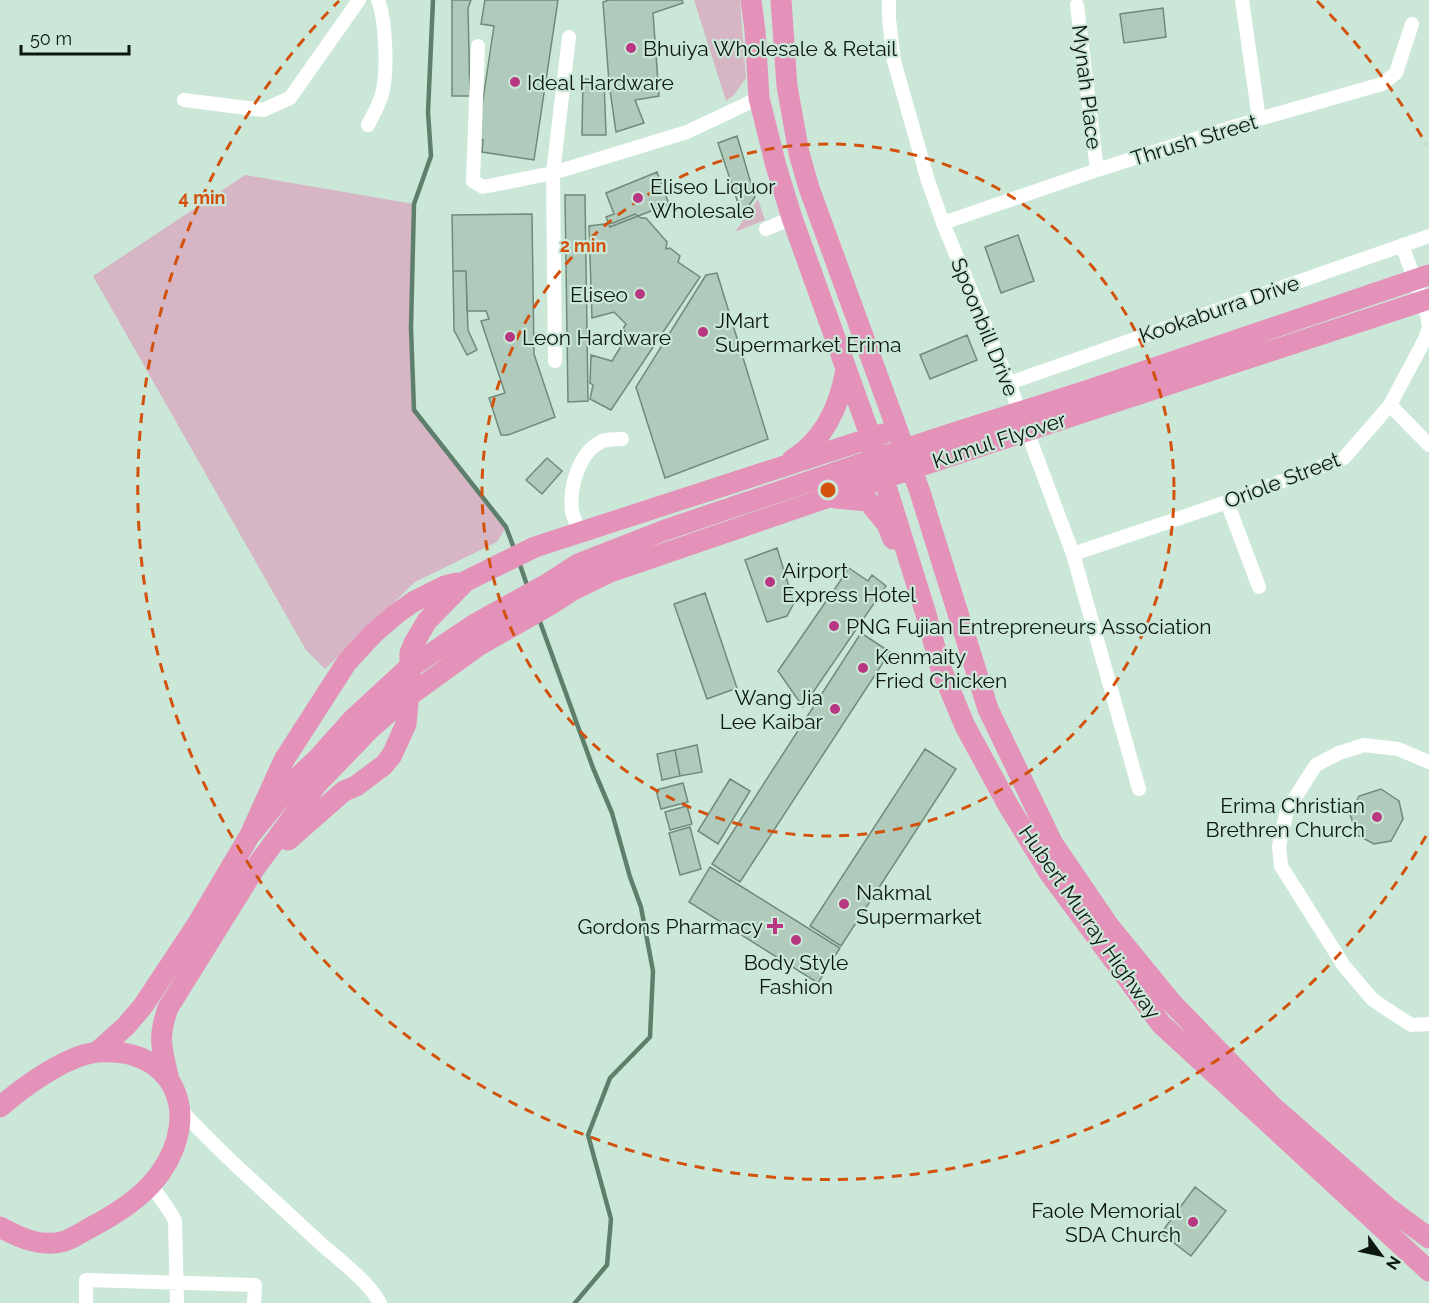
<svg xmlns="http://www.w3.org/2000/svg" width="1429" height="1303" font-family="Raleway,sans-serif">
  <rect width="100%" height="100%" fill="#cbe7d7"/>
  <path fill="#d6b6c5" d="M694,0h46l6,78 -13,18 -7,5z
    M245,175l169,29 -3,124 3,82 92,117 -9,15 -82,40 -90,87 -19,-19 -213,-374z
    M758,199l7,21 -30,12z"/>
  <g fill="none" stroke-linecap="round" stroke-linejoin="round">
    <path stroke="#5d7f6c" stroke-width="4.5" d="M433,0l-5,112 3,44 -17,48 -3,124 3,82 92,117 9,24
      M519,562l9,26
      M539,619l54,149 19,45 18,64 11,30 12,64 -3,66 -40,41 -22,57 23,84 -4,46 -32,38"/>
  </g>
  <path fill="#b0cbbb" stroke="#708a7b" stroke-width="1.5" d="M452,0h19l-3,8 2,88h-18z
    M485,0h73l-24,160 -52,-8 1,-12 -6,-1 17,-113 -13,-2z
    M609,0h73l1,3 -30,10 6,83 -24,4 9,23 -28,9 -7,-49 -6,-81z
    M1163,8l3,29 -42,6 -4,-29z
    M583,79l21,1 2,55h-24z
    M737,136l18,61 -13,18 -24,-72z
    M657,172l12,32 -59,23 -4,-10 8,-3 -8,-21z
    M565,195h20l3,206 -20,1z
    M532,214l2,140 21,63 -47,18h-7l-12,-37 16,-5 -24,-72 8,-2 -3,-8h-19l-1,-40h-13l-1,-56z
    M635,214l6,4h5l21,24 -1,7 4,-1 10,8 -2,6 22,15 -89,133 -21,-11 3,-14 -3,-2 1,-28 21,6 16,-26 -5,-6 3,-5 -12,-12 -22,6 -3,-92 24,-3z
    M1018,235l16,46 -33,12 -16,-46z
    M453,271h13l2,59 9,20 -10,5 -13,-25z
    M717,273l51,166 -103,39 -29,-91 70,-112z
    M967,335l10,25 -47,19 -10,-24z
    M547,458l15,13 -20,23 -16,-14z
    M777,548l17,55 -7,13 -20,6 -22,-62z
    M849,568l19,13 4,-6 14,11 -83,121 -25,-36z
    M705,593l32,95 -30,11 -33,-95z
    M861,633l29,19 -150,230 -28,-18z
    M697,745l5,27 -22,4 -5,-26z
    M925,749l31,20 -115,177 -31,-20z
    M675,750l5,26 -18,4 -5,-26z
    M730,779l20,12 -32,53 -20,-13z
    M683,783l5,19 -27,7 -5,-19z
    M1381,789l18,12 4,18 -12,22 -17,3 -17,-9 -7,-21 9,-18z
    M687,806l5,18 -22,6 -5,-18z
    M690,827l11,42 -21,6 -11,-42z
    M710,867l130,81 -22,35 -129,-81z
    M1195,1187l31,24 -35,45 -30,-23z"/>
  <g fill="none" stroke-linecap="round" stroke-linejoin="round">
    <path stroke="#fff" stroke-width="14" d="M889,0v19l5,42 34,120 15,42 66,160 64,171 66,235
      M1242,0l17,119
      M1077,5l20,165
      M478,46l-5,135 10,6 70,-14 134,-41 72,-34
      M184,100l79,10 27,-12 69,-98
      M368,125c5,-10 11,-20 14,-31 6,-22 4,-73 -4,-94
      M943,223l154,-53 162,-51 123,-35 14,-11 16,-49
      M766,229l26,-11
      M1402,245l25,69 2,13
      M555,361l-2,-188 16,-136
      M1009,383l420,-147
      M1390,405l39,40
      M1227,502l32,85
      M581,533c-3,-7 -8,-15 -9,-22 -3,-24 7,-60 31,-70 6,-2 13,-2 19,-2
      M1073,554l154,-52 117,-44 46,-53 35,-66 4,-11
      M1429,762l-31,-13 -34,-4 -25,8 -23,12 -29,45 -8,36 2,20 63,100 29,34 38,25 18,-1
      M180,1109c43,47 92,89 139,133 19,17 49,39 61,61
      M151,1185c8,12 18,23 24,36l2,82
      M86,1303v-23l169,5 -1,18"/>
    <path stroke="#e592bb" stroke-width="21" d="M751,0l4,31 4,67 17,68 16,52 79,220 55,176 14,52 25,60 43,79 42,69 111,150 268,247
      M781,0l6,86 12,67 10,35 111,304 68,217 65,135 56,82 62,76 101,104 115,101 42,31
      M792,460c32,-20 48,-55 54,-91
      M835,498l33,3 19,23 6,15
      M250,835l46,-56 23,-22 33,-37 53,-49 70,-47 72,-40 31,-20 87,-34 273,-92 151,-48 340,-115
      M288,840l56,-49 12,-5 28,-21 8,-10 14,-31 4,-44v-27l4,-10 13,-22 39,-40 69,-34 348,-113
      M97,1052l29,-26 17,-20 53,-80 54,-91 34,-75 63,-98 27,-29 22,-19 17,-12 32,-16 12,-3
      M169,1080c-7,-31 -12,-41 -1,-72l87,-140 62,-84 54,-56 31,-27 76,-55 72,-41 23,-15 37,-18 301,-103 518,-170
      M0,1107c23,-20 68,-53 99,-55 75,-5 103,61 62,120 -15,22 -40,39 -64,52 -10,5 -21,13 -32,17 -23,7 -45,-3 -65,-14"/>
  </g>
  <g fill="none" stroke="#d2520d" stroke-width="3" stroke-dasharray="10 8">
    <circle cx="828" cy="490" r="346"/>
    <path d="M1426 836A691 691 0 1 1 339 1M1317 1A691 691 0 0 1 1426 144"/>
  </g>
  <g fill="#b83782" stroke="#cbe7d7" stroke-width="2">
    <circle cx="631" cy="48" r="6"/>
    <circle cx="515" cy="82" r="6"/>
    <circle cx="638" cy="198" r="6"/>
    <circle cx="640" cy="294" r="6"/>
    <circle cx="703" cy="332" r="6"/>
    <circle cx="510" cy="337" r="6"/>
    <circle cx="770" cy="582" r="6"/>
    <circle cx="834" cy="626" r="6"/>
    <circle cx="863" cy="668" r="6"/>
    <circle cx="835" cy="709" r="6"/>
    <circle cx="1377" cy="817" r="6"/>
    <circle cx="844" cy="904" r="6"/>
    <path d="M772 917h6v6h6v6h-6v6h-6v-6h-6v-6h6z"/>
    <circle cx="796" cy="940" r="6"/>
    <circle cx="1193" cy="1222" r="6"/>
  </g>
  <g text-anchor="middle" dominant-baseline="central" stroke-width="4.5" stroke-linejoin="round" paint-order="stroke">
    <g font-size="21" fill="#0d1712" stroke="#cbe7d7" text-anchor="start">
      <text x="643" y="48">Bhuiya Wholesale &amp; Retail</text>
      <text x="527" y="82">Ideal Hardware</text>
      <text x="650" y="186">Eliseo Liquor<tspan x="650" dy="24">Wholesale</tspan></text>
      <text x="628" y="294" text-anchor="end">Eliseo</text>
      <text x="715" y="320">JMart<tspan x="715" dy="24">Supermarket Erima</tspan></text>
      <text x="522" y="337">Leon Hardware</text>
      <text x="782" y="570">Airport<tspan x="782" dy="24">Express Hotel</tspan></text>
      <text x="846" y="626">PNG Fujian Entrepreneurs Association</text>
      <text x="875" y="656">Kenmaity<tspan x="875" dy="24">Fried Chicken</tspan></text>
      <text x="823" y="697" text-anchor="end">Wang Jia<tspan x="823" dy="24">Lee Kaibar</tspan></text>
      <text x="1365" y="805" text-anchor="end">Erima Christian<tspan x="1365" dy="24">Brethren Church</tspan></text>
      <text x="856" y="892">Nakmal<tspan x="856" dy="24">Supermarket</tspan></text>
      <text x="763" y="926" text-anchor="end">Gordons Pharmacy</text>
      <text x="796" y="962" text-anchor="middle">Body Style<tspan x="796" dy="24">Fashion</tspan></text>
      <text x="1181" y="1210" text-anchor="end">Faole Memorial<tspan x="1181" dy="24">SDA Church</tspan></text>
    </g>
    <g font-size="21" fill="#0d1712" stroke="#cbe7d7">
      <text transform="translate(1087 87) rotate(83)">Mynah Place</text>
      <text transform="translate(1194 140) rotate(-17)">Thrush Street</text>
      <text transform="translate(1219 309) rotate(-19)">Kookaburra Drive</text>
      <text transform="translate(985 327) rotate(68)">Spoonbill Drive</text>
      <text transform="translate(999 440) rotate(-18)">Kumul Flyover</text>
      <text transform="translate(1282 480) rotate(-21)">Oriole Street</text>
      <text transform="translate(1090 922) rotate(55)">Hubert Murray Highway</text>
    </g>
  </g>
  <circle cx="828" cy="490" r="9" fill="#d2520d" stroke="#cbe7d7" stroke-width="3"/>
  <g font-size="18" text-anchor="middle" font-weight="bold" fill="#d2520d" stroke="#cbe7d7" stroke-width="4.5" stroke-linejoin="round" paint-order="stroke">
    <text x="202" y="204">4 min</text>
    <text x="583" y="252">2 min</text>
  </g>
  <g transform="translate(1381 1255) rotate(123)" stroke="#cbe7d7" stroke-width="4.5" paint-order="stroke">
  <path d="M0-4.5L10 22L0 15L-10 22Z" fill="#0d1712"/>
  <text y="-9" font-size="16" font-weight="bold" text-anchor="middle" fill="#0d1712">N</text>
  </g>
  <path d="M21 45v9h108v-9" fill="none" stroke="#0d1712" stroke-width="3"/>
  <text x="30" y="45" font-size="18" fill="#0d1712" stroke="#cbe7d7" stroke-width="4.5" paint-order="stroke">50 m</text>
</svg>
